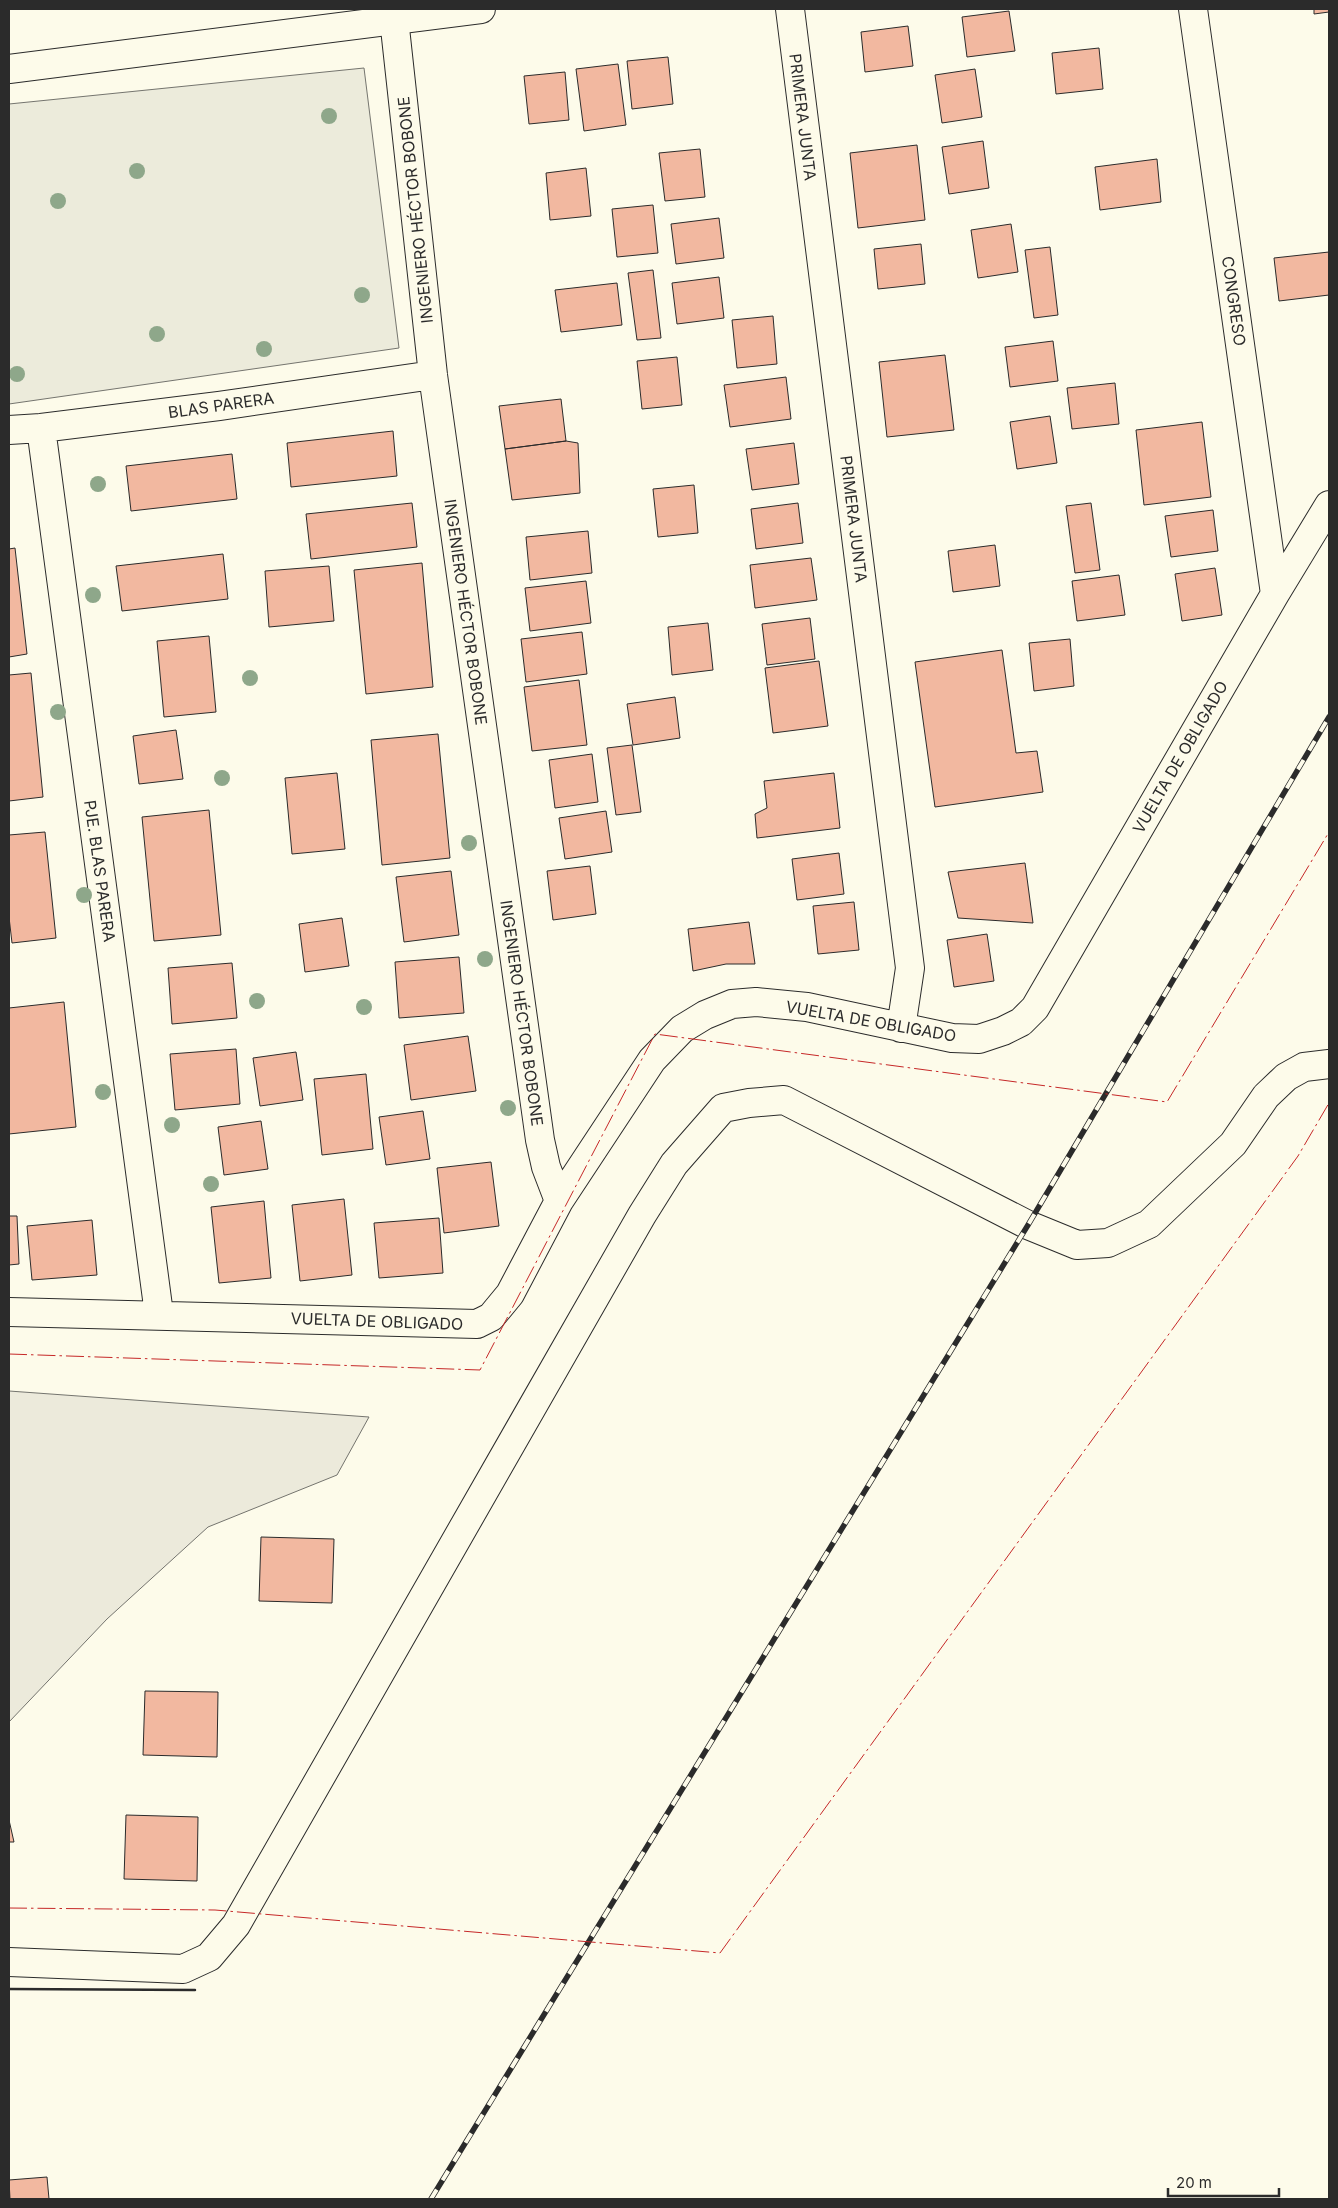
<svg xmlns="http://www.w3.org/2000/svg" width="1338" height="2208" font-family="Inter,sans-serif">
  <rect width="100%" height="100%" fill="#fdfbea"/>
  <path fill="#ecebdb" stroke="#74746e" d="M364,68l35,280 -390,56v-300z"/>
  <path fill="#eceadb" stroke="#74746e" d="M9,1391l360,26 -32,58 -129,52 -101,92 -98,103z"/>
  <path fill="#f2b8a0" stroke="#2b2b2b" d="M1314,9h15v3l-15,2z
    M1009,11l6,40 -48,6 -5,-40z
    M908,26l5,40 -48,6 -4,-40z
    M1099,48l4,41 -47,5 -4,-41z
    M668,57l5,47 -41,5 -5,-48z
    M618,64l8,61 -42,6 -8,-62z
    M975,69l7,48 -40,6 -7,-48z
    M565,72l4,48 -40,4 -5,-48z
    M983,141l6,47 -40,6 -7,-47z
    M917,145l8,75 -67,8 -8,-75z
    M700,149l5,48 -40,4 -6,-48z
    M1157,159l4,43 -61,8 -5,-43z
    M586,168l5,48 -41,4 -4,-47z
    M653,205l5,48 -41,4 -5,-48z
    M719,218l5,40 -48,6 -5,-40z
    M1011,224l7,48 -40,6 -7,-48z
    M921,244l4,40 -47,5 -4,-40z
    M1050,247l8,68 -24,3 -9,-68z
    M1329,252v43l-50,6 -5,-43z
    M653,270l8,68 -24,2 -9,-67z
    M719,277l5,41 -47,6 -5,-41z
    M617,283l5,42 -61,7 -6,-42z
    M773,316l4,48 -40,4 -5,-48z
    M1053,341l5,40 -48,6 -5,-40z
    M945,355l9,75 -67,7 -8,-75z
    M677,357l5,48 -40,4 -5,-48z
    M786,377l5,42 -61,8 -6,-42z
    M1115,383l4,41 -47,5 -5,-41z
    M561,399l5,42 -61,8 -6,-43z
    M1050,416l7,47 -40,6 -7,-47z
    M1202,422l9,75 -67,8 -8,-75z
    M393,431l4,45 -106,11 -4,-44z
    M566,441l12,2 2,50 -68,7 -7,-51z
    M794,443l5,41 -47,6 -6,-41z
    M232,454l5,45 -106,12 -5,-45z
    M694,485l4,48 -40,4 -5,-48z
    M412,503l5,44 -106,12 -5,-45z
    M798,503l5,40 -47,6 -5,-40z
    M1091,503l9,67 -25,3 -9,-67z
    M1213,510l5,41 -47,6 -6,-41z
    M588,531l4,42 -62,7 -4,-43z
    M995,545l5,41 -47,6 -5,-41z
    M15,548l12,106 -18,3v-108z
    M223,554l5,45 -106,12 -6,-45z
    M811,558l6,42 -62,8 -5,-43z
    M422,563l11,124 -67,7 -12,-124z
    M329,566l5,55 -65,6 -4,-56z
    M1215,568l7,47 -40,6 -7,-47z
    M1119,575l6,40 -48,6 -5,-40z
    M586,581l5,42 -61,8 -5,-43z
    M810,618l5,41 -48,6 -5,-41z
    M708,623l5,47 -41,5 -4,-48z
    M582,632l5,42 -61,8 -5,-43z
    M209,636l7,76 -52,5 -7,-76z
    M1070,639l4,47 -40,5 -5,-48z
    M1002,650l14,103 21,-2 6,41 -108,15 -20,-145z
    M819,661l9,65 -55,7 -8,-65z
    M31,673l12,124 -34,4v-126z
    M579,680l8,65 -55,6 -8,-64z
    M675,697l5,41 -47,7 -6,-41z
    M176,730l7,49 -44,5 -6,-48z
    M438,734l12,124 -68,7 -11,-125z
    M632,745l9,67 -25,3 -9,-67z
    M592,754l6,48 -43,6 -6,-48z
    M337,773l8,76 -53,5 -7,-76z
    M834,773l6,55 -83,10 -2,-24 12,-6 -3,-27z
    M209,810l12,125 -67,6 -12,-124z
    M606,811l6,41 -47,7 -6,-41z
    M45,832l11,106 -44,5 -3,-26v-82z
    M839,853l5,41 -47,6 -5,-41z
    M1025,863l8,60 -75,-5 -10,-46z
    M590,866l6,48 -43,6 -6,-49z
    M451,871l8,64 -55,7 -8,-65z
    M854,902l5,48 -41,4 -5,-48z
    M342,918l7,48 -44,6 -6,-48z
    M749,922l6,42h-29l-33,7 -5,-42z
    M987,934l7,47 -40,6 -7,-47z
    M459,957l5,56 -65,5 -4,-56z
    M232,963l5,55 -65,6 -4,-56z
    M64,1002l12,125 -67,7v-126z
    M468,1036l8,55 -65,9 -7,-55z
    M236,1049l4,55 -65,6 -5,-56z
    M296,1052l7,48 -43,6 -7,-48z
    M366,1074l7,75 -51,6 -8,-76z
    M423,1111l7,48 -44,6 -7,-48z
    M261,1121l7,48 -44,6 -6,-48z
    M491,1162l8,64 -55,7 -7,-65z
    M344,1199l8,76 -52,6 -8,-76z
    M264,1201l7,77 -52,5 -8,-76z
    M9,1216h8l2,48 -10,1z
    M439,1218l4,55 -64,5 -5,-55z
    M92,1220l5,55 -65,5 -5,-54z
    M261,1537l73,2 -2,64 -73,-2z
    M145,1691l73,1 -1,65 -74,-2z
    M126,1815l72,2 -1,64 -73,-2z
    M9,1820l5,22h-5z
    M47,2177l2,22h-39l-1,-19z"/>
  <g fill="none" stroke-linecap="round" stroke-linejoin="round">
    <defs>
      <path id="minor" d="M790,9l120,959 -9,60
        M1193,9l82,585
        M394,19l39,356 107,765 6,27 13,34
        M41,428l118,886
        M9,430l32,-2 178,-22 214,-31
        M9,1312l468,12 14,-7 19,-23 49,-93 93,-141 30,-31 23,-14 27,-11 24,-2 51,5 145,31 27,1 24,-8 18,-9 14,-14 240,-414 54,-89
        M9,1962l174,7 26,-12 27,-32 406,-710 32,-51 49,-56 26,-5 35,-3 244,125 49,20 31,-2 41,-19 84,-80 33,-48 20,-19 18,-10 25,-3"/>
      <path id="major" d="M9,69l472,-60"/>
    </defs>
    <use href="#minor" stroke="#2b2b2b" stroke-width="30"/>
    <use href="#major" stroke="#2b2b2b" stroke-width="30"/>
    <use href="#minor" stroke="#fdfbea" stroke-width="28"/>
    <use href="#major" stroke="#fdfbea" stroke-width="28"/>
    <defs>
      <path id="rail" d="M431,2199l597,-974 301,-508"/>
    </defs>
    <use href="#rail" stroke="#2b2b2b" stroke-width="5.5"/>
    <use href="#rail" stroke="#fdfbea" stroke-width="4" stroke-dasharray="11" stroke-linecap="butt"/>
    <path stroke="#2b2b2b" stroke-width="2.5" d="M9,1989l186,1"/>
    <path stroke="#c62828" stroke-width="1" stroke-dasharray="18 4 2.5 4" stroke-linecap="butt" d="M9,1354l471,16 175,-336 512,68 162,-270
      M9,1908l206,2 505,43 578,-797 31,-53"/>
  </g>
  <g fill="#8ea78a">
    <circle cx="329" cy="116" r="8"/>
    <circle cx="137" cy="171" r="8"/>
    <circle cx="58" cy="201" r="8"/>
    <circle cx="362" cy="295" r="8"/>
    <circle cx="157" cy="334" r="8"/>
    <circle cx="264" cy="349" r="8"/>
    <circle cx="17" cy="374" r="8"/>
    <circle cx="98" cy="484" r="8"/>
    <circle cx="93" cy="595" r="8"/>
    <circle cx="250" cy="678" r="8"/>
    <circle cx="58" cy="712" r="8"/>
    <circle cx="222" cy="778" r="8"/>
    <circle cx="469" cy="843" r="8"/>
    <circle cx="84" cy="895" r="8"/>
    <circle cx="485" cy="959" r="8"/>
    <circle cx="257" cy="1001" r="8"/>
    <circle cx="364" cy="1007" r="8"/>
    <circle cx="103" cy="1092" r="8"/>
    <circle cx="508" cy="1108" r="8"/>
    <circle cx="172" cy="1125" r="8"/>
    <circle cx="211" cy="1184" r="8"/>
  </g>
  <g text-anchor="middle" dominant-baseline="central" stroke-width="4" stroke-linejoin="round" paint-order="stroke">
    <g font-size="16" fill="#2b2b2b" stroke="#fdfbea">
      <text transform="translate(803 117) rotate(83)">PRIMERA JUNTA</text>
      <text transform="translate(415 210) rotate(-96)">INGENIERO HÉCTOR BOBONE</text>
      <text transform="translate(1234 301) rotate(82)">CONGRESO</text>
      <text transform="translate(221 405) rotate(-8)">BLAS PARERA</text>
      <text transform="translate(854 519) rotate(83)">PRIMERA JUNTA</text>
      <text transform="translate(466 612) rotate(82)">INGENIERO HÉCTOR BOBONE</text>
      <text transform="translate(1180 757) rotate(-60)">VUELTA DE OBLIGADO</text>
      <text transform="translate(100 871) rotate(82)">PJE. BLAS PARERA</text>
      <text transform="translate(522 1013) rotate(82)">INGENIERO HÉCTOR BOBONE</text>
      <text transform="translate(871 1021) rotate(10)">VUELTA DE OBLIGADO</text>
      <text transform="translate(377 1321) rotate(2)">VUELTA DE OBLIGADO</text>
    </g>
  </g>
  <rect width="1338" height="2208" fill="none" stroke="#2b2b2b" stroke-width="20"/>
  <path d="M1168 2188v8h111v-8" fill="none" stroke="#2b2b2b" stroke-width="2.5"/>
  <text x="1176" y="2188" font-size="15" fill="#2b2b2b" stroke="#fdfbea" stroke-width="4" paint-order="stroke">20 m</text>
</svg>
